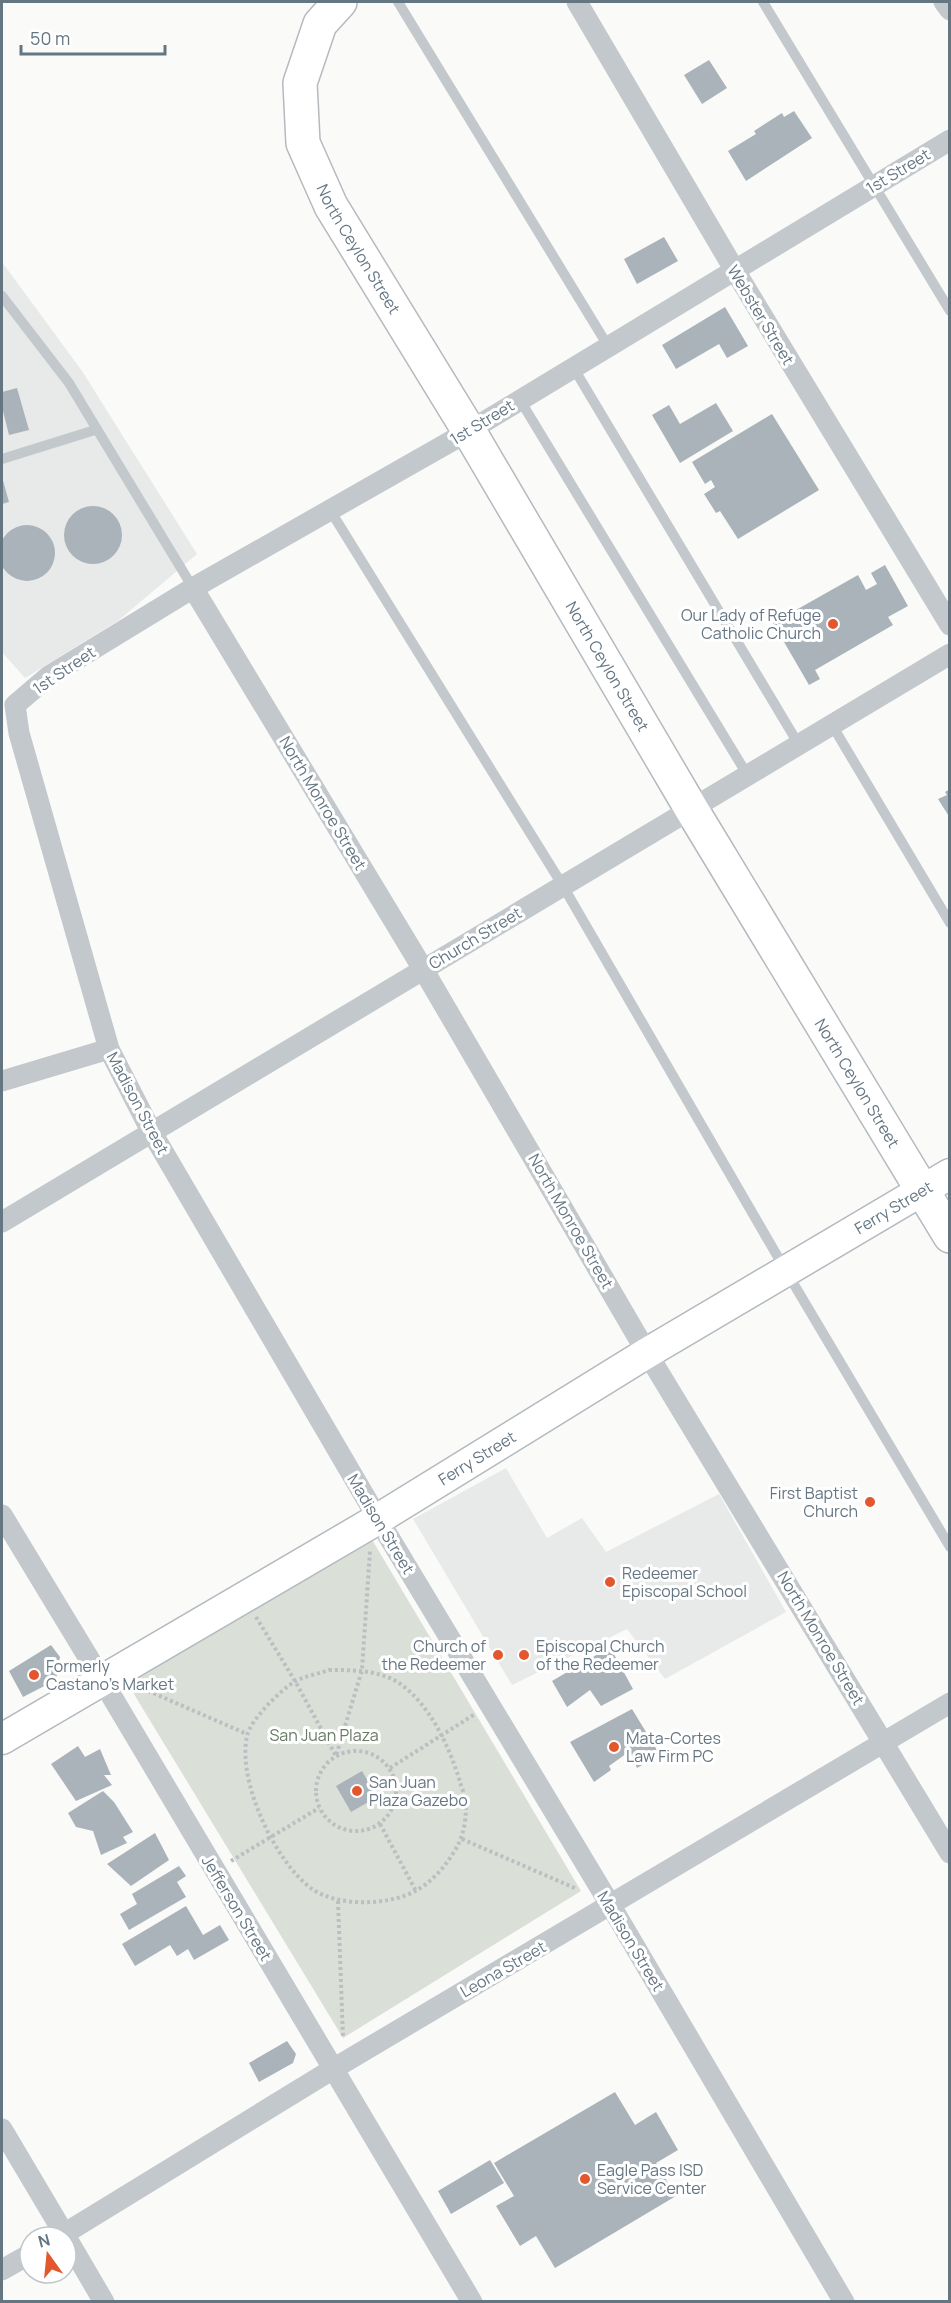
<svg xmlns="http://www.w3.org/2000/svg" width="951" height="2303" font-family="Manrope,sans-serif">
  <rect width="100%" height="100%" fill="#fafaf8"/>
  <path fill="#e8e9e9" d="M2,262l80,109 115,183 -78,66 -94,58 -23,-26z
    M506,1468l41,70 35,-20 24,34 113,-58 67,118 -121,67 -38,-50 -115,56 -99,-166z"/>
  <path fill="#dadfd7" d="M371,1538l210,353 -238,147 -217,-357z"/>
  <path fill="#aab3b9" d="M709,60l18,28 -25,16 -18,-29z
    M794,111l18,27 -66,43 -18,-30 28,-17 -2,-3 28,-18 2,4z
    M664,237l14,24 -41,23 -13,-25z
    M725,307l23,39 -21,12 -8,-14 -43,25 -14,-24z
    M17,388l12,42 -20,5 -7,-28v-15z
    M716,403l17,28 -53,32 -28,-48 17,-10 11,19z
    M772,414l47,76 -81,49 -18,-28 -4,2 -12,-19 11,-7 -4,-7 -6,4 -13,-22z
    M2,477l7,25 -7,2z
    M64 535a29 29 0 1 1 58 0a29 29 0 1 1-58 0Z
    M-1 553a28 28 0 1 1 56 0a28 28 0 1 1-56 0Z
    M885,565l23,41 -20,11 5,8 -78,45 5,9 -11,6 -36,-62 85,-48 8,15 11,-6 -6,-11z
    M950,789v29l-12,-19 9,-4 -2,-3z
    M51,1645l9,12 -4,23 -33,17 -14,-26z
    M610,1647l23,42 -32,17 -11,-16 -23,17 -15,-26z
    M632,1709l28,46 -23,13 -7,-17 -21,15 2,4 -17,12 -24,-40z
    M78,1746l7,11 15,-8 11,26h-7l8,10 -36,16 -25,-37z
    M362,1771l15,26 -26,15 -15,-26z
    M103,1791l11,11 19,30 -10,5 4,6 -26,12 -8,-24 -17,-4 -8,-14z
    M155,1833l14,27 -38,26 -24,-22z
    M179,1866l7,10 -9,6 9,15 -57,33 -9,-16 17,-10 -5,-10z
    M186,1906l17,29 17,-10 9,15 -35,20 -6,-11 -11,7 -7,-11 -35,21 -13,-22z
    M287,2041l9,13 -3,9 -34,19 -10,-19z
    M615,2092l20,33 21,-13 22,38 -22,13 20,33 -121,72 -19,-32 -16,10 -24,-40 18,-10 -20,-33z
    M490,2160l14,23 -53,31 -13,-23z"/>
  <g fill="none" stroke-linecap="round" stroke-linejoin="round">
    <defs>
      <g id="secondary">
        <path id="s1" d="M2,1739l376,-220 269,-166 303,-179"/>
      </g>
      <g id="primary">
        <path id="s2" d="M340,2l-20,22 -20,59 3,60 28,63 138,225 223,379 258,426"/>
      </g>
    </defs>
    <use href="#secondary" stroke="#b3babf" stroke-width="33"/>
    <use href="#primary" stroke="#b5babe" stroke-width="36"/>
    <path stroke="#bbbfc2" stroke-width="4" stroke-dasharray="3 3" stroke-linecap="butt" d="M256,1617l39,64 41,75 26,-86 8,-119
      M329,1670c23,0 50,0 70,13 31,21 51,65 61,99 2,7 6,15 6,22 0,20 -3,35 -14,51 -9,14 -21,27 -35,35 -27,16 -79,17 -105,-1 -37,-27 -75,-108 -65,-153 3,-16 34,-46 47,-54 10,-6 24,-8 35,-12z
      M137,1686l110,48
      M316 1791a40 40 0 1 1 80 0a40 40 0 1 1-80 0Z
      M390,1768l85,-54
      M380,1824l36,67
      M462,1839l115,50
      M231,1861l88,-53
      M338,1901l5,137"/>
    <path stroke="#c3c8cc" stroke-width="10" d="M398,2l210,344
      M763,2l187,309
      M2,296l67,87 124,205
      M573,367l226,378
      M520,400l228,376
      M2,459l93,-29
      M330,510l233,376 223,385 164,276
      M832,725l118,198"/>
    <path stroke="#c3c8cc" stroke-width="21" d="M577,2l157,267 216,356
      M944,2l6,8
      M193,588l230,381 224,384 303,500
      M2,1081l107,-32
      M2,1222l948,-568
      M2,1515l100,165 370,622
      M2,2129l64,108
      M59,2237l274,-168 617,-366
      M66,2237l38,65
      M2,2270l28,-16
      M844,2302l-233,-396 -233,-387 -227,-388 -42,-82 -90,-316 -4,-28 34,-29 144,-88 276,-157 481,-291"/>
    <use href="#secondary" stroke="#fff" stroke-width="30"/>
    <use href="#primary" stroke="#fff" stroke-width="33"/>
  </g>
  <g fill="#e4572e" stroke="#fff" stroke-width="2">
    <circle cx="833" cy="624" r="6"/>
    <circle cx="870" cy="1502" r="6"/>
    <circle cx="610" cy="1582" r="6"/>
    <circle cx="498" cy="1655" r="6"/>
    <circle cx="524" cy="1655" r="6"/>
    <circle cx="34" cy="1675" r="6"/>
    <circle cx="614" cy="1747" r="6"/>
    <circle cx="357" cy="1791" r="6"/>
    <circle cx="585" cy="2179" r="6"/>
  </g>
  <g text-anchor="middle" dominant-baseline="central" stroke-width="6" stroke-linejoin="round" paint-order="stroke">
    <g font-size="16" fill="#657683" stroke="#fff">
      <text transform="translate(898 171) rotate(-31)">1st Street</text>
      <text stroke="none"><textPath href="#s2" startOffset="272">North Ceylon Street</textPath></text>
      <text transform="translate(761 315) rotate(59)">Webster Street</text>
      <text transform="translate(482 422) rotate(-31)">1st Street</text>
      <text stroke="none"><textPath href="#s2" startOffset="758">North Ceylon Street</textPath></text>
      <text transform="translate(64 670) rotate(-34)">1st Street</text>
      <text transform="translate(323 803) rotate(59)">North Monroe Street</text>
      <text transform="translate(475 938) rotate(-31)">Church Street</text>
      <text stroke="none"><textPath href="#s2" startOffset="1244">North Ceylon Street</textPath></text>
      <text transform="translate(138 1103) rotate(62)">Madison Street</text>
      <text stroke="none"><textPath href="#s1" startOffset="1038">Ferry Street</textPath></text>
      <text transform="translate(571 1221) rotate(60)">North Monroe Street</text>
      <text stroke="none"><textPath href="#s1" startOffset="552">Ferry Street</textPath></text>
      <text transform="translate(381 1524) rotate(59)">Madison Street</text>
      <text transform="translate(821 1638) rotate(59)">North Monroe Street</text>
      <text transform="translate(237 1908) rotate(59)">Jefferson Street</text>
      <text transform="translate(631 1941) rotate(59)">Madison Street</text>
      <text transform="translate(503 1969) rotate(-30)">Leona Street</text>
    </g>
    <g font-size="16" fill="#657683" stroke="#fff" text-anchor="start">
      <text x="821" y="615" text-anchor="end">Our Lady of Refuge<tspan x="821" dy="18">Catholic Church</tspan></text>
      <text x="858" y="1493" text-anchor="end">First Baptist<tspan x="858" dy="18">Church</tspan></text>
      <text x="622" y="1573">Redeemer<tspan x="622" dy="18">Episcopal School</tspan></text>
      <text x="486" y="1646" text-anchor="end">Church of<tspan x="486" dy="18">the Redeemer</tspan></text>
      <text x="536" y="1646">Episcopal Church<tspan x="536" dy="18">of the Redeemer</tspan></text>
      <text x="46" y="1666">Formerly<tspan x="46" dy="18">Castano's Market</tspan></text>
      <text x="626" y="1738">Mata-Cortes<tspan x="626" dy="18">Law Firm PC</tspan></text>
      <text x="369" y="1782">San Juan<tspan x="369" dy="18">Plaza Gazebo</tspan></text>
      <text x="597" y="2170">Eagle Pass ISD<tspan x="597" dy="18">Service Center</tspan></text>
    </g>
    <g font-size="16" fill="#687a64" stroke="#fff">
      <text x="324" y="1735">San Juan Plaza</text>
    </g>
  </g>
  <rect width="951" height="2303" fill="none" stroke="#657683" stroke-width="6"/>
  <g transform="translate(48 2255) rotate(345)"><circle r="28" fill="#ffffff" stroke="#c1c8cd" stroke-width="1.5"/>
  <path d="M0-4.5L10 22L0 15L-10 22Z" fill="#e4572e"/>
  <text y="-9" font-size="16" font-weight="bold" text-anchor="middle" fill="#657683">N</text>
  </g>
  <path d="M21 45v9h144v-9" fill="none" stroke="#657683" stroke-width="3"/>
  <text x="30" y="45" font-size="18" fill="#657683" stroke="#ffffff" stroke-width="4.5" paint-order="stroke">50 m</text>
</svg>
